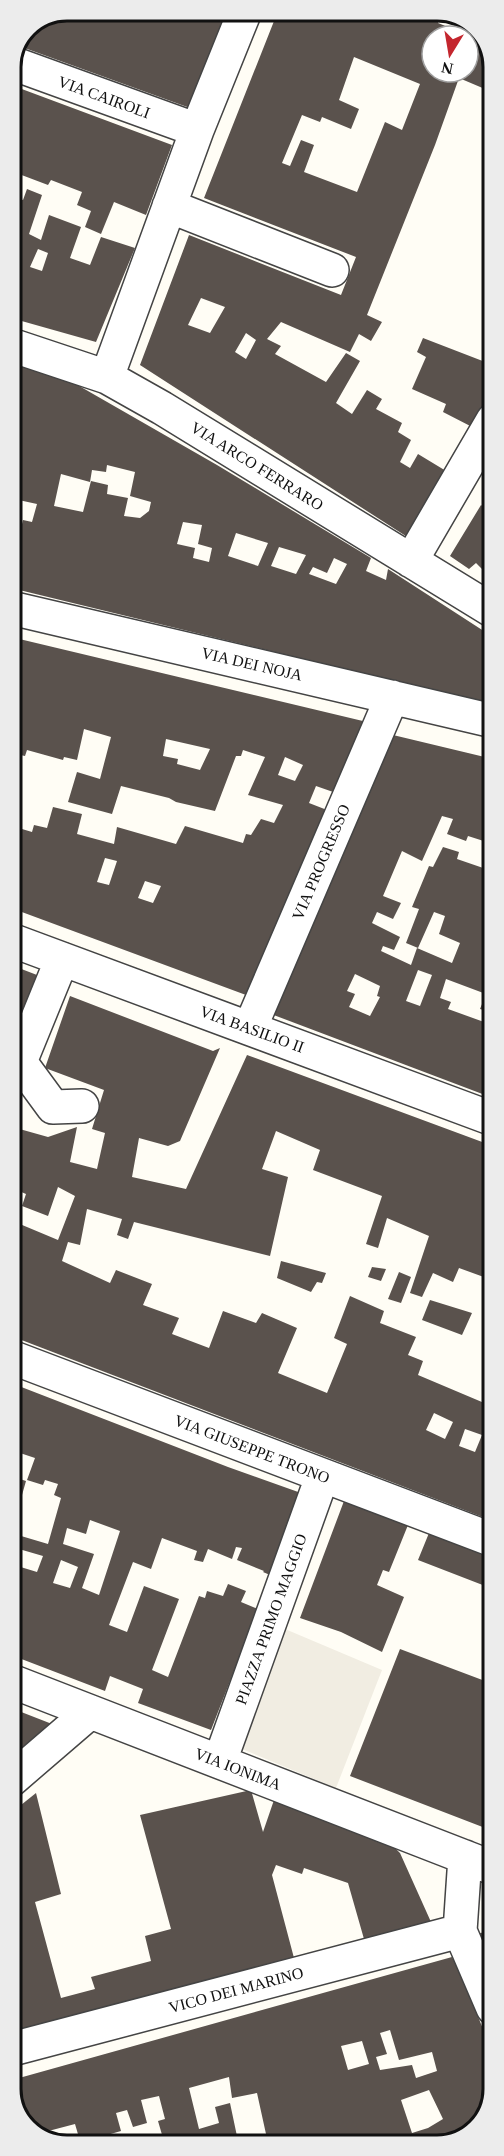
<svg xmlns="http://www.w3.org/2000/svg" width="504" height="2156" font-family="'Times New Roman',serif">
  <rect width="100%" height="100%" fill="#fffdf5"/>
  <path fill="#f1ede2" d="M285,1629l97,41 -46,118 -94,-39z"/>
  <path fill="#5a524d" fill-rule="evenodd" d="M67,10l160,1 -37,97 -171,-62 8,-19z
    M278,11h160l3,1 -3,11 35,14 4,-10 15,29v36l-33,-14 -24,67 -68,170 15,7 -11,19 -12,-7 -9,18 -69,-30 -14,17 14,7 -6,8 51,28 20,-29 14,8 -24,42 16,11 15,-24 15,9 -6,10 26,14 -4,9 13,8 -11,22 10,6 8,-14 33,20 -39,66 -272,-175 49,-130 152,60 15,-38 -152,-59zM432,36h36v36h-36zM354,57l66,27 -18,46 -17,-8 -28,70 -53,-20 10,-27 -13,-5 -11,26 -8,-3 20,-48 18,7 2,-5 29,12 8,-20 -20,-9zM201,298l24,9 -15,26 -22,-8zM246,333l10,7 -10,19 -11,-7z
    M11,85l161,60 -26,70 -32,-13 -13,32 -16,-7 6,-16 -14,-6 5,-13 -31,-12 -3,5 -37,-14z
    M27,189l15,6 -13,39 12,6 8,-25 32,12 -11,31 20,7 11,-28 34,11 -39,94 -85,-24v-123l12,5zM38,249l10,4 -6,18 -12,-4z
    M423,338l70,27v38l-15,27 -35,-18 3,-8 -34,-15 14,-32 -9,-5z
    M11,361l63,22 143,82 154,93 -5,13 20,9 2,-11 105,68v68l-482,-117v-62l10,2 2,-8 9,2 5,-18 -23,-5 -3,11v-42l6,-28 -6,-1zM107,465l28,7 -5,24 21,6 -2,9 -9,7 -16,-2 4,-18 -21,-4 1,-9 -17,-4 -8,31 -29,-6 7,-32 29,8 2,-12 14,2zM183,522l19,3 -4,19 14,4 -3,14 -16,-4 2,-10 -18,-4zM236,533l32,10 -10,23 -30,-10zM279,547l27,8 -10,19 -25,-8zM334,558l13,6 -11,20 -27,-10 4,-7 14,6z
    M493,504v68h-8l-9,-9 -7,6 -19,-13 31,-51 5,4z
    M11,637l356,85 -31,71 -20,-7 -7,17 18,7 -81,185 -235,-87v-80l1,-2 20,6 2,-7 13,3 6,-21 29,7 -5,20 37,10 3,-17 59,17 9,-18 58,17 3,-9 5,1 10,-16 13,4 9,-18 -35,-10 17,-38 -22,-7 -2,6h-5l-21,55 -39,-9 -7,-4 -48,-12 -9,28 -44,-12 9,-30 23,7 11,-42 -27,-8 -7,31 -13,-3 -1,3 -36,-10 -2,6 -14,-3zM166,739l44,10 -10,21 -23,-6 1,-5 -15,-3zM285,757l18,8 -8,16 -17,-6zM105,858l12,3 -8,24 -12,-3zM145,881l16,5 -8,17 -15,-5z
    M393,735l100,24v85l-25,-8 -2,5 -19,-7 6,-15 -11,-3 -20,45 -20,-10 -19,45 18,7 -8,16 -16,-7 -5,11 28,14 -6,13 -11,-4 -2,5 30,14 6,-17 35,15 8,-20 -21,-9 6,-18 -11,-4 -16,36 -12,-5 13,-34 -7,-2 17,-41 4,1 10,-20 16,5 -2,7 32,11 4,-10v238l-222,-84zM418,970l14,5 -12,31 -14,-5zM355,974l25,12 -3,10 3,1 -10,19 -21,-9 6,-13 -8,-3zM446,979l40,15 -6,15 7,2 -3,11 -36,-13 3,-7 -11,-4z
    M11,965l26,10 -20,60 -6,-3z
    M70,996l143,55 7,-3 -40,93 -12,5 -29,-8 -7,39 54,12 61,-134 246,91v163h-11l10,-29 -33,-12 -6,14 -20,-9 -11,24 -12,-4 19,-57 -42,-18 -9,30 -12,-4 16,-48 -69,-26 7,-20 -44,-19 -14,38 26,8 -18,79 -136,-34 -6,17 -11,-4 5,-16 -35,-10 -7,36 -12,-3 -6,19 48,22 6,-13 36,14 -9,21 36,13 -7,16 37,14 14,-37 33,12 6,-10 35,15 -19,45 49,20 20,-49 -13,-6 16,-42 34,15 -4,12 36,14 -8,18 15,6 -5,14 71,30 4,-9v125l-482,-185v-104l4,-10 43,18 17,-44 -17,-9 -10,29 -26,-10 4,-12 -7,-3 1,-5 -9,-4v-72l9,3 -4,15 32,9 29,-10 -7,35 27,7 8,-36 -13,-4 12,-39 -59,-22zM434,1413l19,9 -8,17 -19,-9zM465,1429l17,6 -7,17 -16,-6z
    M281,1261l45,12 -4,10 -5,-1 -6,10 -34,-14z
    M372,1267l14,2 -5,12 -13,-4z
    M399,1272l12,5 -10,26 -13,-4z
    M430,1300l42,13 -10,22 -40,-15z
    M11,1383l217,84 73,26 -31,82 -7,-3 1,-1 -27,-11 5,-12 -6,-1 -4,12 -24,-10 -5,13 -9,-2 3,-9 -35,-13 -11,31 -18,-7 -24,63 18,7 17,-46 35,13 -27,71 16,7 31,-81 6,2 2,-7 16,5 5,-12 18,7 -5,11 17,7 -47,121 -73,-27 5,-14 -33,-13 -5,15 -94,-36v-122l37,11 13,-46 -7,-3 4,-11 -13,-4 -2,5 -16,-5 8,-22 -24,-8zM90,1520l30,11 -21,64 -17,-7 12,-34 -31,-10 4,-16 19,6zM19,1549l24,7 -6,16 -23,-7zM61,1560l17,7 -8,21 -17,-5z
    M11,1476l15,5 -8,28 -7,-2z
    M344,1501l64,24 -19,47 -6,-2 -6,15 27,12 -22,55 -41,-20 -41,-14z
    M429,1533l64,25v31l-75,-29z
    M400,1649l93,35v147l-143,-55z
    M11,1708l41,16 -41,34z
    M251,1790l12,42 11,-32 120,47 6,6 31,69 -67,17 -16,-56 -44,-15 -2,6 -26,-9 -4,10 22,83 -283,79v-224l25,-20 25,101 -26,8 26,96 34,-9 -4,-12 60,-16 -6,-25 26,-7 -31,-114z
    M490,1925h3v44l-16,-35 15,-4z
    M452,1957l11,22 30,75v35l-13,37 -32,18 -283,1 -7,-24 7,-2 -6,-23 -18,4 6,23 -14,4 -6,-17 -11,3 5,18 -28,8 1,6h-18l-1,-3 5,-1 -5,-17 -38,10 -10,-5 -15,-29v-20zM390,2030l9,30 33,-8 5,19 -21,7 -4,-13 -32,5 -4,-13 11,-3 -7,-21zM362,2041l7,23 -21,6 -7,-24zM229,2077l3,21 25,-5 9,41 -28,7 -8,-38 -15,4 4,16 -20,6 -10,-41zM429,2090l14,29 -15,9 -16,5 -11,-33z"/>
  <g fill="none" stroke-linecap="round" stroke-linejoin="round">
    <defs>
      <path id="minor" d="M12,63l185,67
        M169,206l163,64
        M11,345l96,32 55,31 331,203
        M107,377l90,-247 48,-119
        M411,561l82,-141
        M11,608l482,113
        M11,940l482,179
        M62,959l-42,103 33,45 29,-1
        M250,1028l142,-331
        M11,1357l482,183
        M11,1681l482,187
        M220,1761l102,-284
        M11,1780l79,-68
        M465,1857l-5,74 33,77
        M12,2049l448,-118"/>
    </defs>
    <use href="#minor" stroke="#444" stroke-width="36"/>
    <use href="#minor" stroke="#fff" stroke-width="33"/>
  </g>
  <g text-anchor="middle" dominant-baseline="central" stroke-width="6" stroke-linejoin="round" paint-order="stroke">
    <g font-size="16" fill="#111" stroke="#fff">
      <text transform="translate(104 97) rotate(20)">VIA CAIROLI</text>
      <text transform="translate(257 466) rotate(32)">VIA ARCO FERRARO</text>
      <text transform="translate(252 664) rotate(13)">VIA DEI NOJA</text>
      <text transform="translate(321 862) rotate(-67)">VIA PROGRESSO</text>
      <text transform="translate(252 1029) rotate(20)">VIA BASILIO II</text>
      <text transform="translate(252 1449) rotate(21)">VIA GIUSEPPE TRONO</text>
      <text transform="translate(271 1619) rotate(-70)">PIAZZA PRIMO MAGGIO</text>
      <text transform="translate(238 1769) rotate(21)">VIA IONIMA</text>
      <text transform="translate(236 1990) rotate(-15)">VICO DEI MARINO</text>
    </g>
  </g>
  <path d="M0 0H504V2156H0ZM67 21H437A46 46 0 0 1 483 67V2089A46 46 0 0 1 437 2135H67A46 46 0 0 1 21 2089V67A46 46 0 0 1 67 21Z" fill="#ececec" fill-rule="evenodd"/>
  <path fill="none" stroke="#111" stroke-width="3" d="M67 21H437A46 46 0 0 1 483 67V2089A46 46 0 0 1 437 2135H67A46 46 0 0 1 21 2089V67A46 46 0 0 1 67 21Z"/>
  <g transform="translate(450 54) rotate(191)"><circle r="28" fill="#ffffff" stroke="#a0a0a0" stroke-width="1.5"/>
  <path d="M0-4.5L10 22L0 15L-10 22Z" fill="#c4262e"/>
  <text y="-9" font-size="16" font-weight="bold" text-anchor="middle" fill="#111111">N</text>
  </g>
</svg>
